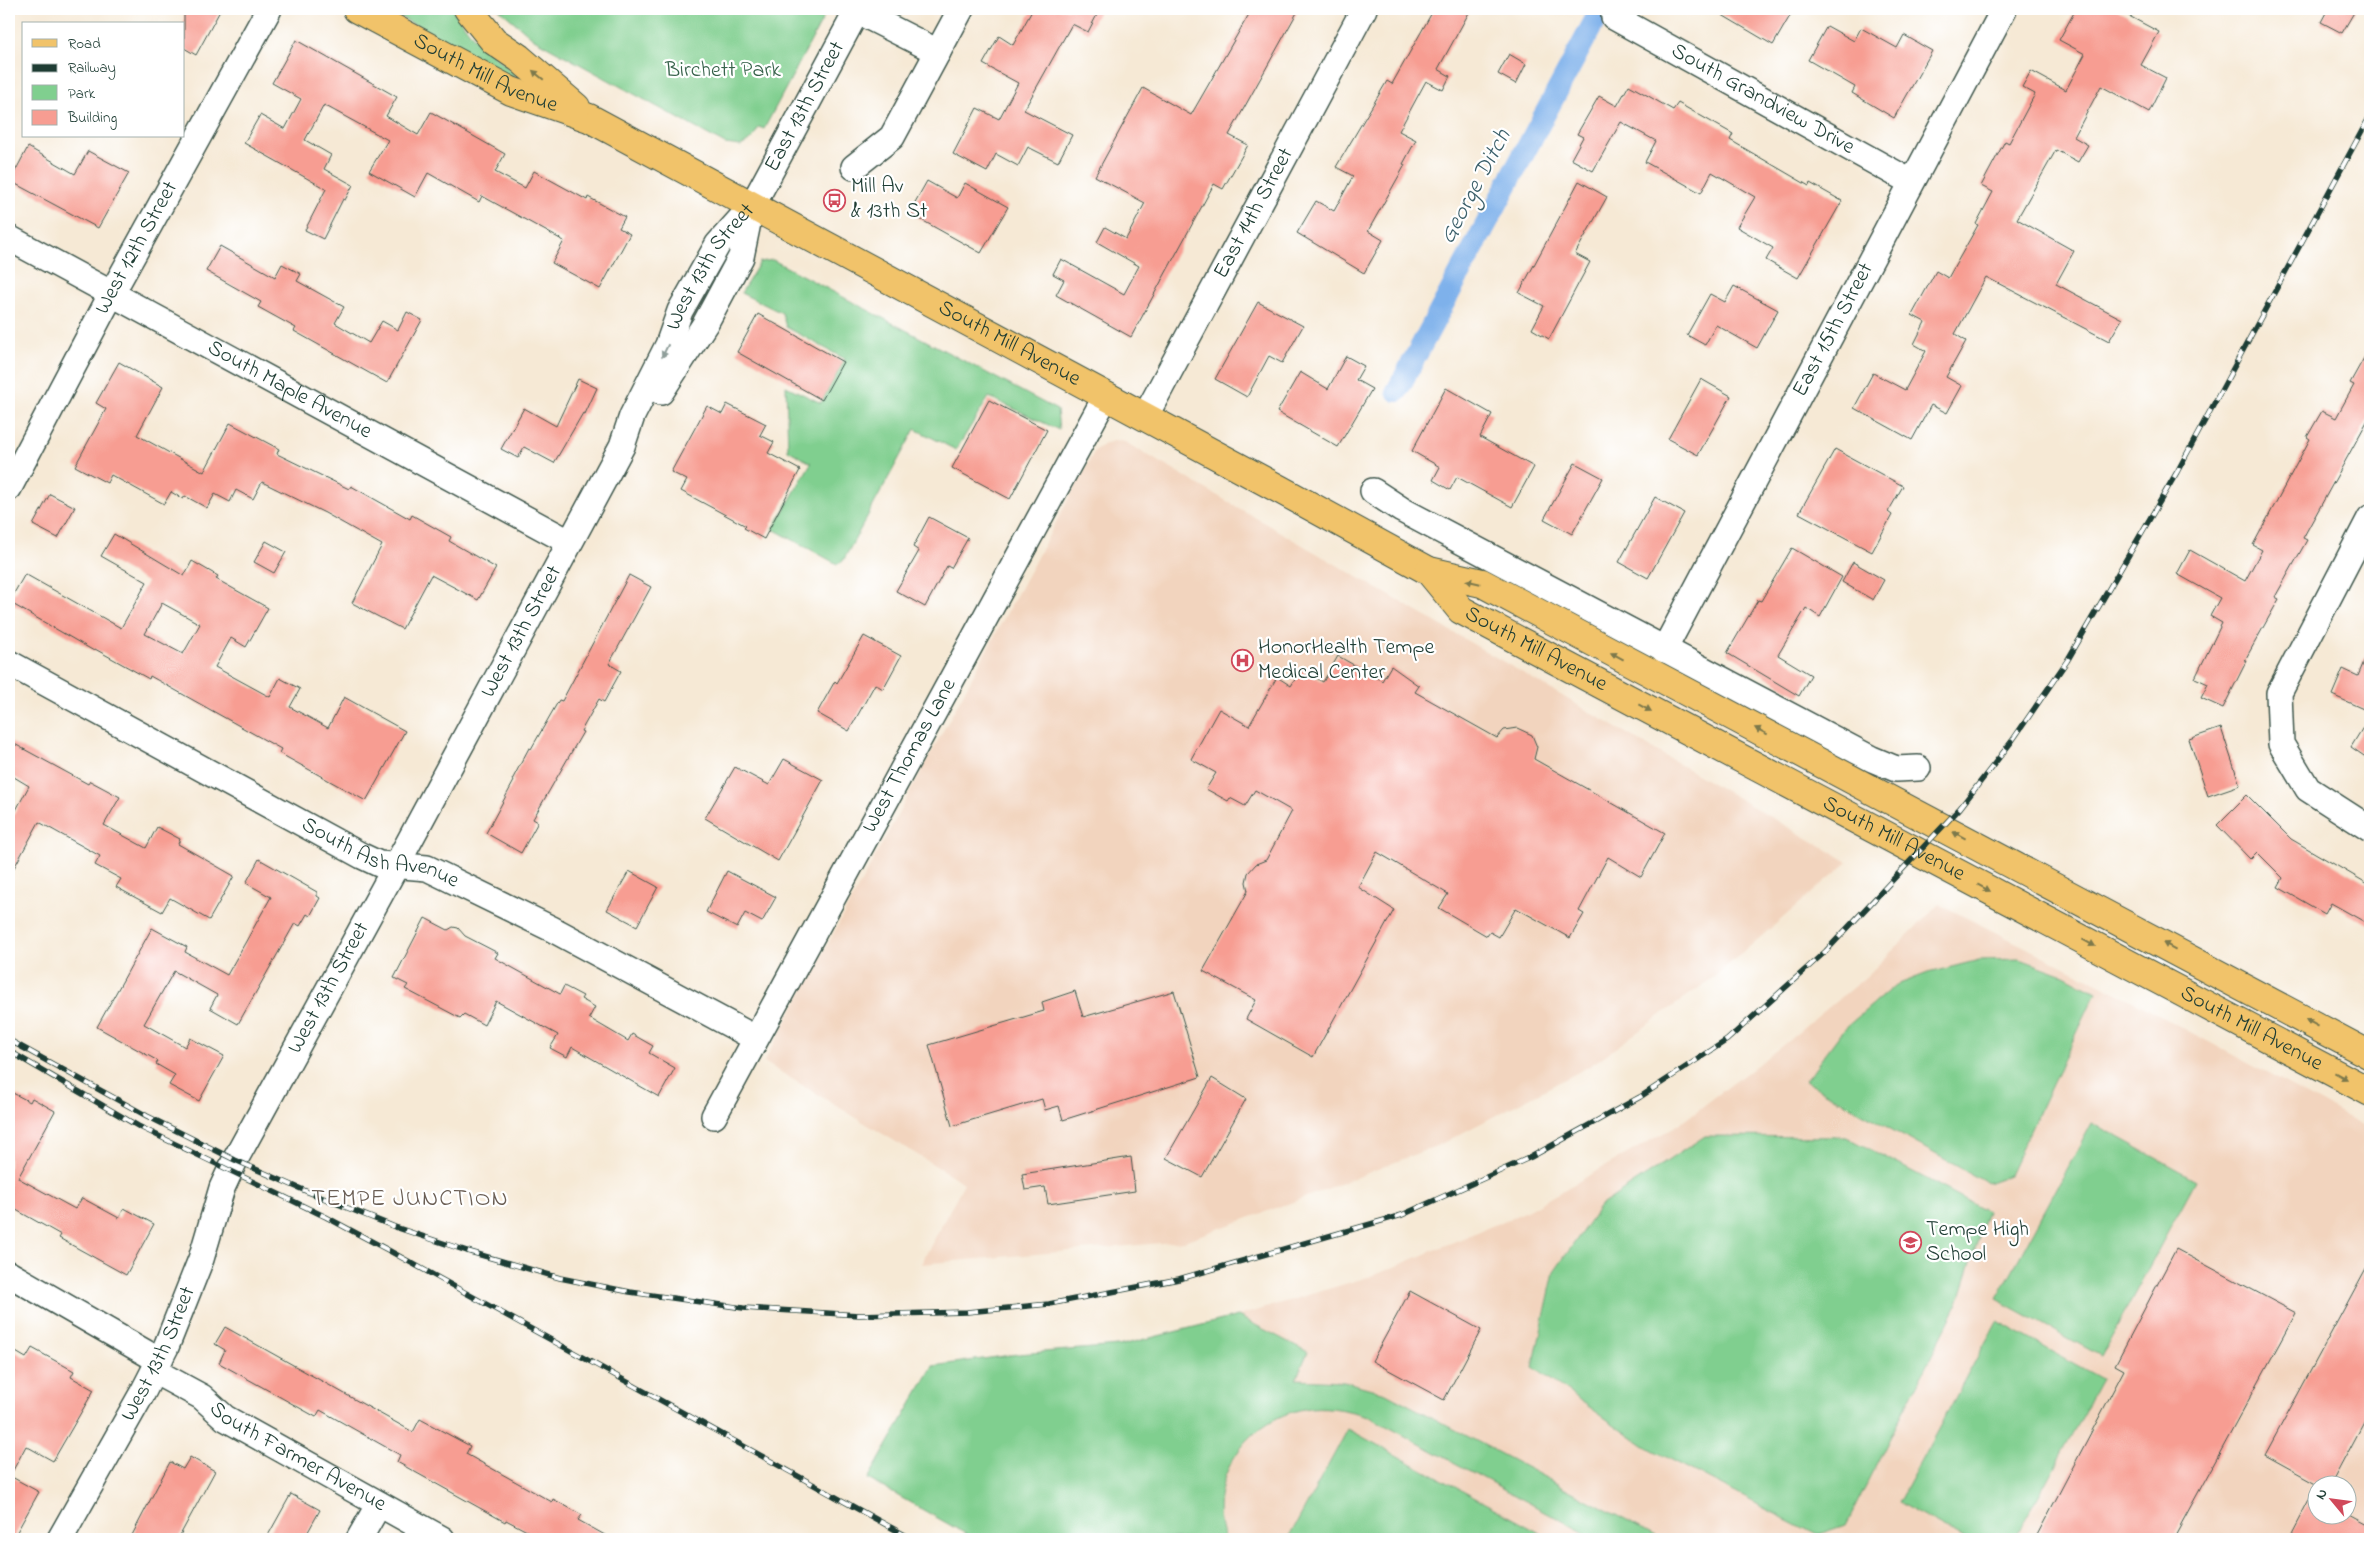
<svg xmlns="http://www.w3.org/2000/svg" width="2379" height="1548" font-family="'Indie Flower',sans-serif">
  <rect width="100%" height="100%" fill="#fff"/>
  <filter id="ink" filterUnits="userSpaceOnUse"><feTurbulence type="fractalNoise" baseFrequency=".02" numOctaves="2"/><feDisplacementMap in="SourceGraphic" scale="10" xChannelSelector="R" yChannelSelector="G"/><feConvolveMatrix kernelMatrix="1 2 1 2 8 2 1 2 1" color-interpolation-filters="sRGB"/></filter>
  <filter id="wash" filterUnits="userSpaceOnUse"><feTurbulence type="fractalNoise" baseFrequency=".0096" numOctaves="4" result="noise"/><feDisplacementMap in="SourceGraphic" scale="20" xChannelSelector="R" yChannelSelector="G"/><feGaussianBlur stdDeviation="1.12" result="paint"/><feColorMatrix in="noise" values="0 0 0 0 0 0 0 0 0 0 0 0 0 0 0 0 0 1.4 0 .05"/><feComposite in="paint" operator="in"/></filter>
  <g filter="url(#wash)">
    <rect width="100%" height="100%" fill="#f6e9d5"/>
    <path fill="#f2d4be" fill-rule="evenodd" d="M1116,440l9,2 723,420 -134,115 -124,89 -149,78 -137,54 -120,43 -263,23 43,-81 -200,-121 331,-612 9,-6z
      M1939,904l192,96 239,129v410h-1395l-107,-60 65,-113 85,-12 100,-8 120,-30 137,-41 150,-63 156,-89 102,-78 85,-70zM2316,1486h30v30h-30z"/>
    <path fill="#80cf8f" stroke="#508662" d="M386,9h66l22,29 42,37 -3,3z
      M499,9h329l-64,120 -5,-2 -7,12 -11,7 -16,-2 -191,-105z
      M773,260l284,150 2,20 -70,-33 -33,53 -41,-21 -72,132 -6,3 -64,-35 38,-66 -23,-13 -2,-64 35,17 24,-44 -59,-32 -4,-14 -41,-20 19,-31z
      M2020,959l44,16 32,17 -87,183 -22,8 -182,-102 39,-52 50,-43 34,-13 51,-13z
      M2092,1123l104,57 -95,176 -104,-57z
      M1705,1136l142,1 140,74 -29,92 -112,222 -29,10 -174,-90 -110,-78 21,-95 46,-66z
      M1238,1316l70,36 -12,27 47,2 43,12 275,146h-65l-228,-123c-18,-5 -38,-10 -57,-8 -62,7 -107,71 -87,131h-249l-107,-60 65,-113 85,-12 100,-8z
      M1997,1321l105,58 -87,160h-50l-67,-36z
      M1348,1429l203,110h-263z"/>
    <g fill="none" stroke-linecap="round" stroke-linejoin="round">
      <path stroke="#7eb1eb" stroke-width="22" d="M1397,391l204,-382"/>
    </g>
    <g id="blocks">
      <path fill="#f79d92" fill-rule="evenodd" d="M184,9h37l-25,46 -12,-7z
        M1033,9h67l-12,23 -16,-8 -48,86 48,25 -14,27 -30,-15 -10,19 -22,-12 -9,18 -34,-18 24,-46 22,11 19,-36 -35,-19 16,-28 14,9z
        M1252,9h47l-70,126 19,10 -25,44 -9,-5 -83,153 -75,-42 8,-15 -11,-6 8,-15 63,35 15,-28 -42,-24 8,-15 21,12 19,-36 -50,-27 48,-88 48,27z
        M1434,9h37l-33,60 12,7 -7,14 -17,-9 -27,50 17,9 -13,24 2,1 -37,66 15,9 -19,33 -67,-40 19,-32 18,10 19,-35 -17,-9 51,-86 5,3z
        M1712,9h82l-21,36z
        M2076,9h40l43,23 -18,33 25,13 -17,34 -48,-26 -27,51 14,8 -10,17 -22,-12 -39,69 57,32 -18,33 66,35 -13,22 -123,-64 -31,57 11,7 -20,36 16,9 -15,27 -16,-8 -19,35 -58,-32 19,-35 32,17 21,-39 -12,-7 11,-22 -13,-7 24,-44 12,7 30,-53 -2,-1 17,-32 -12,-6 24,-45 4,2 26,-49 -13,-7 9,-16 35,19 19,-36 -26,-14z
        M2328,9h28l-14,24 -21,-11z
        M1827,26l27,15 7,-13 36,20 7,-13 28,16 -38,67 -42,-25 3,-6 -47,-27z
        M296,40l101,57 -11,19 32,19 13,-23 74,42 -10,18 30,16 9,-17 53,29 1,-3 37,20 -6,11 11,6 -30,55 -48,-26 12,-22 -82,-45 -3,6 -51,-29 -13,24 -46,-26 19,-31 -64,-35 -19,35 26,15 -7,14 29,16 -8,15 -2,-1 -20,40 -18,-9 21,-41 -82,-46 16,-28 25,14 16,-30 -29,-16z
        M1509,54l17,10 -10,20 -18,-10z
        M1629,85l44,25 5,-7 55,31 -3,6 79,46 1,-3 32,18 -44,77 -32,-18 7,-12 -36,-21 18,-30 -43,-25 -11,21 -56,-31 11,-21 -35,-19 -28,49 -22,-12 12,-22 -6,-3 22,-38 18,10z
        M28,147l47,27 13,-23 41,22 -31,55 -88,-47z
        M927,181l30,17 8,-15 43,24 -27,46 -72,-40z
        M1579,181l28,16 -32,57 15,8 -41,77 -17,-10 12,-23 -25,-13z
        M220,246l55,31 7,-13 19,10 -4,7 47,26 -9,16 34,20 13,-22 16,9 9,-18 15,8 -35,63 -93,-52 2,-3 -38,-21 3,-5 -55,-31z
        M1734,286l44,24 -21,38 -41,-23 -11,20 -18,-10 23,-41 15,8z
        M1258,302l45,24 -21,37 -13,-7 -22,41 -32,-18z
        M758,314l85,48 -21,38 -85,-48z
        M2370,347v69l-67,122 4,2 -32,57 4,2 -34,61h2l-24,48 -22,-10 7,-14 -13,-6 27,-55 -12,-7 10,-18 -43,-24 13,-24 55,31 17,-31 -9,-5 57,-106 -3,-2 15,-26 14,7 18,-33 -4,-2z
        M1346,356l18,10 -8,14 16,9 -34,58 -61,-35 23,-40 28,17z
        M119,362l44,25 -26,48 67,37 26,-49 49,26 -2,5 72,35 2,-3 59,33 2,-4 39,22 -2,4 47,27 -18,32 -47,-25 -29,54 -50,-26 30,-58 -57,-32 -63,-31 -9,17 -17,-9 -6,12 -15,-8 -8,14 -22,-12 -2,3 -12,-7 -7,12 -53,-29 -4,8 -32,-17 31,-57 -10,-6z
        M578,379l19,9 -12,26 -2,-1 -29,50 -30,-16 -6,11 -17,-9 23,-41 32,18z
        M1701,379l30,17 -33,59 -30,-16z
        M1446,388l46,26 -12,23 54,30 -22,40 -55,-30 -7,13 -17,-10 7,-13 -28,-16z
        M989,400l58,30 -37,69 -58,-31z
        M727,404l39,20 -6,11 14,7 -6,11 32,17 -36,69 -20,-11 2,-2 -65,-35 6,-11 -16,-8 36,-66 15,8z
        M1835,449l68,37 -15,26 4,3 -20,37 -73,-39z
        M1575,463l28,15 -31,56 -28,-15z
        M50,494l25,13 -17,31 -25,-13z
        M1655,497l29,16 -36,65 -29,-16z
        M929,517l39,21 -17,30 -4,-2 -22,41 -29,-16 23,-40 -6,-4z
        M114,534l70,42 8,-15 26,15 -2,3 52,29 -22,39 -15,-9 -16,29 55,30 10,-19 20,11 -10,18 38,21 16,-31 61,34 -39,70 -87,-48 2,-4 -63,-35 -68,-38 -1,3 -54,-30 -1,2 -85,-49 16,-28 96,54 26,-46 -46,-26zM162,603l38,21 -17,30 -38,-20z
        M266,541l20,11 -12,21 -20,-11z
        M1792,548l50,29 -22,40 -14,-9 -28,47 33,20 -12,21 -72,-43 31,-53 3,1z
        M1853,562l31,18 -11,20 -31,-18z
        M629,575l22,12 -42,77 12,7 -17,31 -5,-3 -18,32 2,1 -50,87 5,3 -17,31 -35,-20 28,-52 -2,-1 17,-32 2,1 28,-49 3,1z
        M864,636l37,20 -18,33 -8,-5 -26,47 -32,-18 18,-32 2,2z
        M2370,647v65l-38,-17 11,-26 15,7z
        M1338,656l44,25 9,-15 28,20 -4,6 82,46 7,-8 13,-2 15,7 5,12 -3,12 131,74 -24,44 -33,-20 -29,54 5,3 -14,24 -54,-30 -17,29 -9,-5 -3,4 -48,-28 9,-14 -71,-42 -19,35 36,23 -81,147 -67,-38 10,-19 -53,-29 45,-80 -2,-9 2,-9 8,-9 10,-4 26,-49 -37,-21 -10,16 -15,-8 -2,3 -22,-12 10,-16 -25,-14 28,-50 30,17 28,-49 14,9 10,-16 22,12z
        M2370,716v44l-19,-13z
        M2221,728l19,57 -32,11 -19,-57z
        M9,741l79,43 2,-3 30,16 -16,28 42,23 11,-21 23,12 -2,5 56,32 -25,44 -39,-22 -8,14 -46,-25 5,-8 -26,-14 5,-9 -61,-34 -30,55v-54l20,-37 -20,-12z
        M784,759l39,21 -45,81 -73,-43 30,-51 34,18z
        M2247,795l44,44 79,46v40l-39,-22 -6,11 -47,-27 5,-9 -26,-26 -7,7 -33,-34z
        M259,859l58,33v4l3,2 -10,18 -3,-2 -7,12 -5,-3 -57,101 -28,-16 7,-13 -43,-24 -30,53 41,23 5,-9 34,18 -25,45 -30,-16 6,-10 -19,-11 2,-3 -61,-34 55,-99 35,19 -2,5 42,23 44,-78 -25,-14z
        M629,871l29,16 -21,39 -30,-16z
        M727,871l49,26 -14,25 -17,-9 -8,15 -31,-16z
        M425,918l23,12 5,-3 5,1 7,8 33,17 -3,5 65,36 4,-8 19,10 -2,3 14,8 -6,11 39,23 4,-7 21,12 -4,7 26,15 -16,29 -87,-50 -5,10 -17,-9 8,-13 -62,-34 -12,24 -20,-11 -4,4 -55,-29 3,-4 -14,-7z
        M1075,991l8,26 91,-26 26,86 -137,43 -4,-14 -14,4 -3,-11 -90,27 -23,-81 115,-34 -2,-9z
        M1212,1078l34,21 -44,78 -36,-19z
        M9,1091l21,11 2,-4 23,13 -37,67 57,31 7,-11 37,20 5,-10 30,16 -28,51 -67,-37 2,-3 -52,-29z
        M1131,1157l4,34 -87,13 -3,-17 -20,3 -3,-16z
        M2176,1249l120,64 -123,226h-138l89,-169 -9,-5z
        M2370,1261v150l-40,75h-9l-56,-31z
        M1410,1291l71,39 -37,70 -72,-39z
        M225,1327l188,105 7,-13 50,27 -4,8 86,48 1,-3 29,16 -4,5 34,19h-70l-36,-19 -1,2 -108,-60 3,-7 -80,-45 -4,7 -97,-54 6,-13 -10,-6z
        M9,1348l17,10 6,-10 42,23 -3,6 23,13 -41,71 -27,-15 -16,30 29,16 -26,47h-4z
        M190,1457l25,14 -37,68h-48l40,-77 13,7z
        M2313,1493l3,2v21h30v-5l24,13v15h-81z
        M291,1494l29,16 -16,29h-38z"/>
    </g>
  </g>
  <g filter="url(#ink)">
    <use href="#blocks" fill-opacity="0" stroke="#3f574c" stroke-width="1"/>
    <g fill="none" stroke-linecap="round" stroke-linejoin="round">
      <defs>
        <g id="minor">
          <path d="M857,11l81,41"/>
          <path id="s1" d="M1614,17l297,165"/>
          <path d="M854,167l38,-30 69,-128"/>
          <path id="s2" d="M9,238l560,304"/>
          <path d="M661,392l44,-68 36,-67 10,-49"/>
          <path id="s3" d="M1145,417l219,-408"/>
          <path id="s4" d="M9,488l103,-195 157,-284"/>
          <path d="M1373,491l29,19 470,249 24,10 22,-1"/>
          <path d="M2370,518l-91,175 2,51 27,45 62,40"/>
          <path id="s5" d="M1664,650l340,-641"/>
          <path id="s6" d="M9,663l353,193 17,8 48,4 125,61 203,109"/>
          <path id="s7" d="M714,1116l392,-720"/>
          <path d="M9,1274l151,87"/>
          <path id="s8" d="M154,1371l48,26 23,21 217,121"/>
          <path id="s9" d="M60,1539l83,-147 23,-45 35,-88 21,-71 13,-28 161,-294 226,-420 10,-30 36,-71 12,-34 38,-67 34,-38 106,-197"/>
          <path d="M359,1539l20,-35"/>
        </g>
        <g id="major">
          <path id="s10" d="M357,9l154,82 78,27 692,372 148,81 53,12 888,472"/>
          <path d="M468,9l26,32 25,17 57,49"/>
          <path id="s11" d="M1429,571l32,39 909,482"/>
        </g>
      </defs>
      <use href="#minor" stroke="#3f574c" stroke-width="28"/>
      <use href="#major" stroke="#3f574c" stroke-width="30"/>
      <use href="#minor" stroke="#fff" stroke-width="25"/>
      <use href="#major" stroke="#f1c36a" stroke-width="28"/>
      <defs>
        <path id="rail" d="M9,1040l138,76 88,44 73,32 87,35 72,24 93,27 70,14 113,16 116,7 108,-3 82,-8 130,-25 223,-64 129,-58 109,-60 87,-57 99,-89 134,-143 52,-67 55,-80 110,-189 193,-356
          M9,1051l129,75 188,91 62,33 524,289"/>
      </defs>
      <use href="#rail" stroke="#1f3d34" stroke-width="5.5"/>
      <use href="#rail" stroke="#fff" stroke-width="4" stroke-dasharray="11" stroke-linecap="butt"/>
    </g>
    <defs><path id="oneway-solid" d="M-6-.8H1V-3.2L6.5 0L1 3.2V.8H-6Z" transform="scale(1.25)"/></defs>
    <g fill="#7d794c">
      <use href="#oneway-solid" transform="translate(538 75) rotate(-140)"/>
      <use href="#oneway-solid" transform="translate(1473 582) rotate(-167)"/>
      <use href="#oneway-solid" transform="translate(1617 656) rotate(-152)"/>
      <use href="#oneway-solid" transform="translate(1645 708) rotate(28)"/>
      <use href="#oneway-solid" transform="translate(1761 731) rotate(-153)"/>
      <use href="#oneway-solid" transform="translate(1959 835) rotate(-152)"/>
      <use href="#oneway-solid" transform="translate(1984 888) rotate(28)"/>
      <use href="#oneway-solid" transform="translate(2089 943) rotate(28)"/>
      <use href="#oneway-solid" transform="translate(2169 946) rotate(-152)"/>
      <use href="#oneway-solid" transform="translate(2312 1023) rotate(-151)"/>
      <use href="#oneway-solid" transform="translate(2341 1076) rotate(28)"/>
    </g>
    <use fill="#8f9e9a" href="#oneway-solid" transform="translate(665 351) rotate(116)"/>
  </g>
  <defs>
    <symbol id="bus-ring" viewBox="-11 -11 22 22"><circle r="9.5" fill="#fff" stroke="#d1495b" stroke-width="1.5"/><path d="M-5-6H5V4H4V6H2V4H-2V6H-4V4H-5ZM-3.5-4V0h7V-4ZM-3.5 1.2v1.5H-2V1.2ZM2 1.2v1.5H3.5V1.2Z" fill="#d1495b"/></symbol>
    <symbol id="hospital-ring" viewBox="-11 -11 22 22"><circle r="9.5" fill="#fff" stroke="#d1495b" stroke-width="1.5"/><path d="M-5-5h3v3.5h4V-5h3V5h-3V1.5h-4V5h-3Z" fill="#d1495b"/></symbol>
    <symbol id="school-ring" viewBox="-11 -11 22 22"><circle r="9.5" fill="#fff" stroke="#d1495b" stroke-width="1.5"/><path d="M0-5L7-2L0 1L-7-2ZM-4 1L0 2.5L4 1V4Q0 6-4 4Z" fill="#d1495b"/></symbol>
  </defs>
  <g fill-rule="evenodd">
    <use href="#bus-ring" x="822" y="188" width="25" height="25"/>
    <use href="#hospital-ring" x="1230" y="648" width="25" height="25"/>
    <use href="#school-ring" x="1898" y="1230" width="25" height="25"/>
  </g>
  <g text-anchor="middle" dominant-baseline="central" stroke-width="4.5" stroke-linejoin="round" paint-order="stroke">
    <g font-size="22" fill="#37624b" stroke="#fff">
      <text x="723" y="71">Birchett Park</text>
    </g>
    <g font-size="22" fill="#1f3d34" stroke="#fff">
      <text stroke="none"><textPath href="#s10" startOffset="144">South Mill Avenue</textPath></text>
      <text stroke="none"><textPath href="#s1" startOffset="170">South Grandview Drive</textPath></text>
      <text stroke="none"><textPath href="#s9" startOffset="1619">East 13th Street</textPath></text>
      <text stroke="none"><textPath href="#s3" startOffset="231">East 14th Street</textPath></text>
      <text stroke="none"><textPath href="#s4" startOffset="272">West 12th Street</textPath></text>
      <text stroke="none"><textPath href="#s9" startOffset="1432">West 13th Street</textPath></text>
      <text stroke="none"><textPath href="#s5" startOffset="362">East 15th Street</textPath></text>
      <text stroke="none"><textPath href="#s10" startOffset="734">South Mill Avenue</textPath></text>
      <text stroke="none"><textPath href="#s2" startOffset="319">South Maple Avenue</textPath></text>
      <text stroke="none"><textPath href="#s9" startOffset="1020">West 13th Street</textPath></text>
      <text stroke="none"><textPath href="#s11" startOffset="135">South Mill Avenue</textPath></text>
      <text stroke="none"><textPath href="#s7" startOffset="410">West Thomas Lane</textPath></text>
      <text stroke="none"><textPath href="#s11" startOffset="540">South Mill Avenue</textPath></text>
      <text stroke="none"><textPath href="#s6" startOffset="419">South Ash Avenue</textPath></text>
      <text stroke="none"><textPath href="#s9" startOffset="615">West 13th Street</textPath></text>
      <text stroke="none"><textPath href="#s11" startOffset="945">South Mill Avenue</textPath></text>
      <text stroke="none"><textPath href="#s9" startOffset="210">West 13th Street</textPath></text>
      <text stroke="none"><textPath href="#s8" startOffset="168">South Farmer Avenue</textPath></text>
    </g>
    <g font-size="22" fill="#1f3d34" stroke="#fff" text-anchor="start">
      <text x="851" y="187">Mill Av<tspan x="851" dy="25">&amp; 13th St</tspan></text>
      <text x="1258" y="648">HonorHealth Tempe<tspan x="1258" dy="25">Medical Center</tspan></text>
      <text x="1926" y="1230">Tempe High<tspan x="1926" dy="25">School</tspan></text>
    </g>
    <g font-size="24" font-style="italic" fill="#3c606b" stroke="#fff">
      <text transform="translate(1476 187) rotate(-62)">George Ditch</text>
    </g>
    <g font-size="24" letter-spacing="1" fill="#6b5f55" stroke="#fff">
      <text x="410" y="1199">TEMPE JUNCTION</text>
    </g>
  </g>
  <rect width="2379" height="1548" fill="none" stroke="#fff" stroke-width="30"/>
  <rect x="22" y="22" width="162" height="115" fill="#ffffff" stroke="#a5b1ae"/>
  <rect x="32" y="39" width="25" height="8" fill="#f1c36a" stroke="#a5b1ae"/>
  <text x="68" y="48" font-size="15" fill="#1f3d34">Road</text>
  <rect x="32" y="64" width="25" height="8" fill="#1f3d34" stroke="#a5b1ae"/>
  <text x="68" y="72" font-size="15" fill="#1f3d34">Railway</text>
  <rect x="32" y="85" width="25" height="15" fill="#80cf8f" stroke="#a5b1ae"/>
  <text x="68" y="98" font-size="15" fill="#1f3d34">Park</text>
  <rect x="32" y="110" width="25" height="15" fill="#f79d92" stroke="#a5b1ae"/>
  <text x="68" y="122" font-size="15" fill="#1f3d34">Building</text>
  <g transform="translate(2332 1500) rotate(299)"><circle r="24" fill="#ffffff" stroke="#a5b1ae"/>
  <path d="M0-4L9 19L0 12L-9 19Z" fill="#d1495b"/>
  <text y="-8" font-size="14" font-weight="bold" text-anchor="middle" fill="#1f3d34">N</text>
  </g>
</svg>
